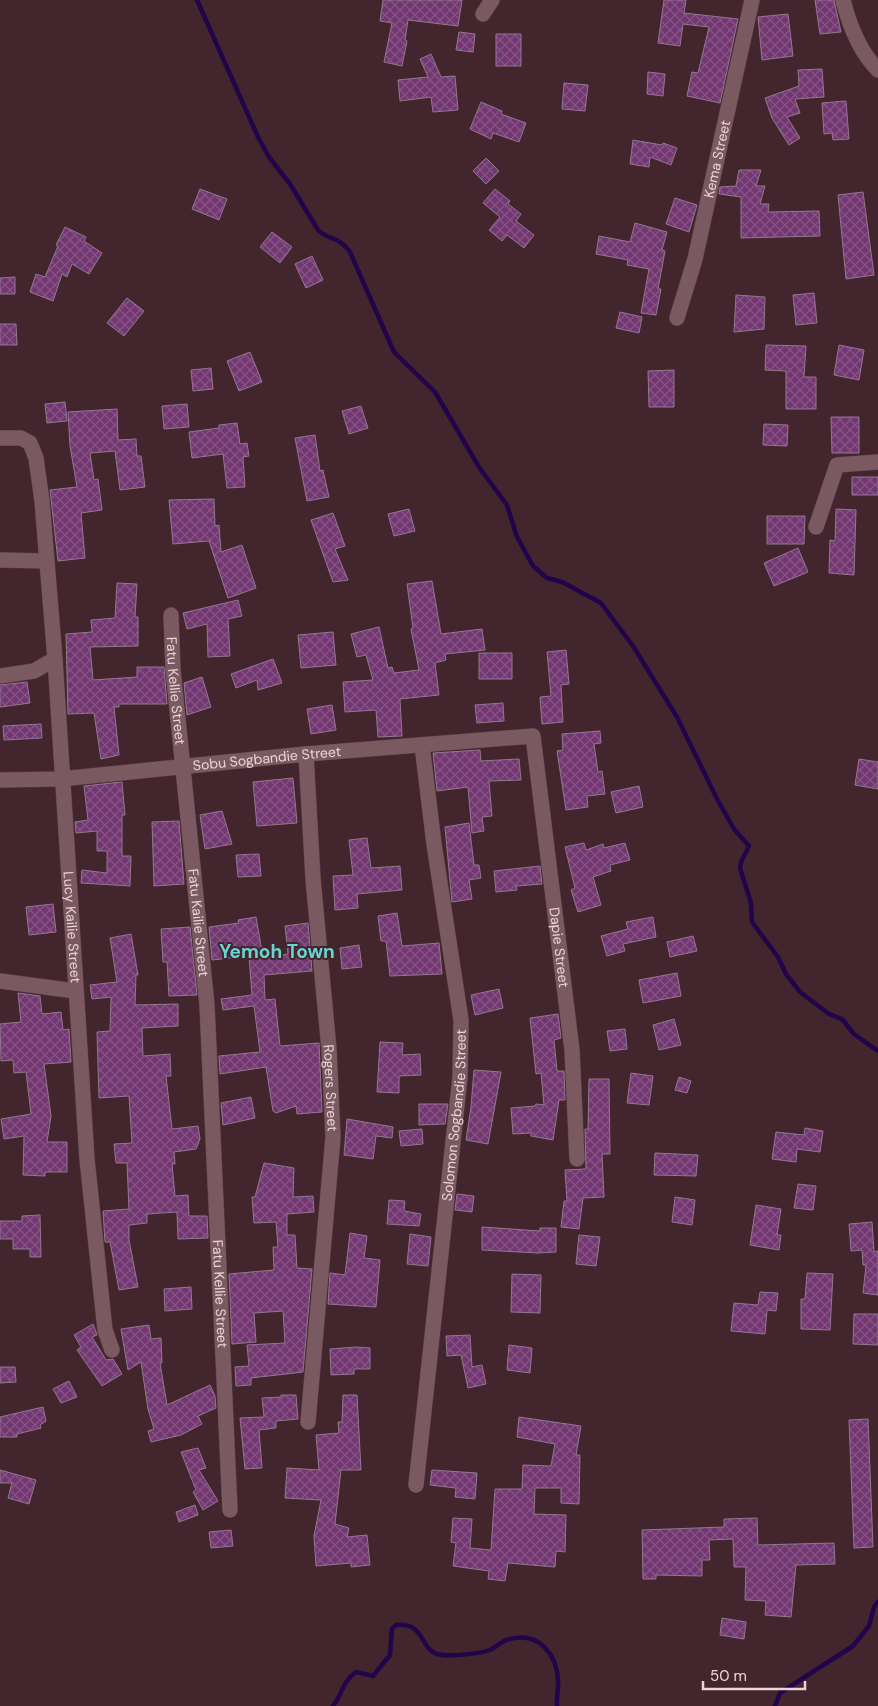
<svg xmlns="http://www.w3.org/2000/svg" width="878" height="1706" font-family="'DM Sans',sans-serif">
  <defs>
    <pattern id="building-cross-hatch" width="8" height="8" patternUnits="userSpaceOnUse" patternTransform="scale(1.25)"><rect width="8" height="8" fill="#723771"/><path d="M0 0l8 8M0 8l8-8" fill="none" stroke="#865385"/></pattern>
  </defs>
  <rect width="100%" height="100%" fill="#43252e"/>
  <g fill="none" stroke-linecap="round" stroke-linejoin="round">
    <path stroke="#210449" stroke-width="4.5" d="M197,0l61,137 11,20 21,27 28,46c11,11 20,5 32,22l44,100 41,40 44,75 28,38 10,32 16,29 14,12 15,4 39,21 32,43 44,71 40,82 17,30 15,17 -8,16 -1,6 11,35 1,19 26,35 8,17 14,18 29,22 13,5 12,15 24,17
      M333,1706c10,-12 8,-23 23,-34l17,4 17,-21 2,-26 4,-4c28,-4 25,25 41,29 11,3 42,0 53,-4 7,-3 12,-10 20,-11 28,-7 46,14 48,40 1,9 -2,18 -1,27
      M775,1706l5,-13 73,-47 16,-20 5,-19 4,-5"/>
  </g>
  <path fill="url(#building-cross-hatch)" stroke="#927890" d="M383,0h79l-4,26 -50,-6 -3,20 2,1 -5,25 -18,-4 8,-39 -12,-2z
    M664,0h22l-2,13 54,6 -18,84 -33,-7 5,-24 6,1 11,-46 -26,-3 -3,22 -22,-3z
    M815,0h19l7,32 -21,2z
    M788,14l5,42 -31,4 -4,-43z
    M459,32l16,2 -2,18 -17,-2z
    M496,34h25v32h-25z
    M431,54l10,23 14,-1 3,34 -25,2 -2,-15 -31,4 -2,-21 30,-3 -8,-18z
    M822,69l2,28 -29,2 5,14 -13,4 13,21 -11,7 -17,-27 -7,-20 34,-12 -1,-16z
    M648,72l17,2 -2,22 -16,-2z
    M564,83l24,2 -3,26 -23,-2z
    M846,101l3,38 -16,1 -1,-7 -8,1 -2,-31z
    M481,102l21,9 -1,3 25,9 -7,19 -26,-9 -2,6 -21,-10z
    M633,140l29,5 1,-2 14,5 -6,17 -21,-8 -1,10 -19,-3z
    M486,158l13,13 -13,13 -13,-13z
    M739,170h22l-5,16h9l-5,18h9l-1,8 51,-1 1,25 -79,2v-41l-22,-3 1,-7 16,-1z
    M200,189l27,10 -8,21 -27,-11z
    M495,189l15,12 -2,3 13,10 -5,7 18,14 -10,13 -17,-13 -5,6 -13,-11 11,-13 -17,-14z
    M863,192l11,83 -28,4 -8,-84z
    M675,198l22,7 -8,27 -23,-8z
    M635,223l32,9 -5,18 3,1 -7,38h3l-5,26 -15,-2 8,-44 -22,-4 1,-5 -32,-6 3,-18 31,6z
    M65,227l21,10 -2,4 18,12 -13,21 -17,-10 -5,13 -5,-3 -9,27 -23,-9 6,-18 9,3 13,-31 -2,-1z
    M272,232l20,15 -12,16 -20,-16z
    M312,256l11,24 -17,8 -11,-24z
    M15,277v17h-15v-16z
    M814,293l3,30 -21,2 -3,-30z
    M736,295l29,2 -1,32 -30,3z
    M127,298l17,13 -20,25 -17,-13z
    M620,312l22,5 -3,16 -23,-5z
    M0,324h16l1,21h-17z
    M766,345l40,1 -2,31h12v32h-30v-38l-21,-1z
    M839,345l25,5 -5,30 -25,-5z
    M250,352l12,30 -23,9 -12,-30z
    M211,368l2,21 -20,2 -2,-21z
    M674,370v37h-25l-1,-36z
    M65,402l2,19 -20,2 -2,-19z
    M187,404l2,23 -25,2 -2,-23z
    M361,406l7,22 -19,6 -7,-23z
    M117,409l1,31 18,-1 1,17h4l4,31 -25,3 -5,-39 -25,2 4,27 4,-1 4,31 -21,3 4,45 -27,3 -8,-71 27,-3 -7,-41 -2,-34z
    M831,417h28v36h-27z
    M237,423l3,21 7,-1 2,13 -6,1 2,30 -18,1 -4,-34 -31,4 -3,-26 30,-4v-3z
    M764,424l24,1 -1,21 -24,-1z
    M315,435l5,36 3,-1 6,27 -22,4 -12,-63z
    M852,477h26v18h-26z
    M214,499l1,27 4,-1 2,27 21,-7 14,43 -28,10 -19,-57 -36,3 -4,-44z
    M409,509l6,22 -21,5 -6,-22z
    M836,509l20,1 -2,65 -25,-2 1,-33 5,1z
    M333,513l12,33 -10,3 13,31 -15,2 -22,-62z
    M767,516h38l-1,28h-37z
    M798,548l10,24 -34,14 -10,-23z
    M432,581l9,53 41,-5 3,21 -40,4 1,6 -11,3 4,32 -39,4 2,37 -24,1 -2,-27 -31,2 -2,-30 30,-2 -7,-25 -9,2 -6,-23 28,-7 9,41 4,-1 2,6 25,-3 -8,-41 2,-1 -6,-44z
    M117,583l20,1 -2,33h3v29l-48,1 3,33 44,-3v-10h27l3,37h-48v3h-5l5,48 -18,4 -7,-46 -26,1 -2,-80 26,-2 -1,-12 24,-2z
    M238,600l4,16 -14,3 2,37 -22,1 -1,-33 -20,5 -4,-16z
    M333,632l3,33 -35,3 -3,-33z
    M566,650l3,34 -8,1 2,37 -21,2 -2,-27 11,-1 -4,-44z
    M479,653h33v26h-33z
    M273,659l9,24 -24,7 -1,-10 -21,8 -5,-14z
    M202,677l9,30 -24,8 -3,-32z
    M27,682l3,21 -30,4v-22z
    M503,703l1,18 -27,2 -2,-18z
    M332,705l4,25 -25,4 -4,-25z
    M41,724l1,14 -38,2 -1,-14z
    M600,731l1,12 -7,1 4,28 4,-1 3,23 -18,2 1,11 -22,3 -9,-59 6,-1 -1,-16z
    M480,750l1,11 38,-2 2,21 -32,1 3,35 -10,1 2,14 -12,2 -4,-46 -31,4 -4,-38z
    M859,759l19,3v27l-23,-4z
    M293,778l4,45 -40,3 -4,-44z
    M122,782l3,33h-3v41h9l-1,30 -49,-3 1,-13 25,3v-22h-10v-20l-21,2 -1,-11 13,-2 -4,-34z
    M639,786l4,21 -27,6 -5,-21z
    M222,811l10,33 -27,5 -5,-34z
    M179,821l5,63 -30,2 -2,-64z
    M469,823l5,42h5l2,13 -12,2 3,19 -20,3 -7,-75z
    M367,838l4,30 29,-2 2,24 -45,4 1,14 -23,2 -2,-34 20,-1 -4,-35z
    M584,843l2,7 17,-6 1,4 21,-5 5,17 -20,5 1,6 -18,6 8,28 -23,7 -7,-22 4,-2 -10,-41z
    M259,854l2,22 -23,1 -2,-22z
    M540,866l2,18 -26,2 1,4 -21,2 -2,-21z
    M53,904l3,28 -27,3 -3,-28z
    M397,913l5,33 37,-3 3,31 -52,2 -4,-35h-5l-3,-25z
    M256,917l7,40 25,-3 -3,-28 23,-3 4,48 -48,4 1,25 10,-1 5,47 39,-3 3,69 -25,2 -1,-8 -20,7 -3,-2 -7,-44 -46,7 -1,-18 41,-4 -6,-46 -31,4 -2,-11 31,-4 -3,-39 -37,4 -3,-33 30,-4 -1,-3z
    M653,917l3,20 -33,7 2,7 -18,5 -6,-20 27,-7 -2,-7z
    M190,927l7,68 -28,1 -2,-34h-4l-2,-33z
    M131,934l7,41h-2l-1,30 43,-1v22l-36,2 1,28 27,-2 1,22h-5l6,53 26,-3 2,13 -4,10 -22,3 1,12h-3l3,32 13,-1 1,21h18l1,22 -30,1 -1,-27 -30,2v9l-18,2v15l9,47 -19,3 -9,-48h-5l-2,-31 26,-2 -2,-46h-11l-2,-19 18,-1 -3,-47 -30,2 -2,-66 13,-1 1,-34 -19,2 -2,-14 27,-3 -7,-44z
    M693,936l4,15 -27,6 -3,-15z
    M359,945l3,22 -20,2 -2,-21z
    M677,973l4,23 -38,7 -4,-23z
    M499,989l4,19 -28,7 -4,-20z
    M18,993l22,3 2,18 19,-2 2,18 6,-1 2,33 -27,2 7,52 -4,26h20v30h-22v4l-22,-1 1,-39 -20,3 -3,-20 30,-5 -5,-42 -12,1 -1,-13 -12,1 -1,-37 21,-2z
    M558,1014l3,24 -7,2 3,31h7l1,29h-6l-6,40 -22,-4v-3l-18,1 -2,-26 24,-2 1,-2 8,1 -3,-32 -5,1 -6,-56z
    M674,1019l7,26 -22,5 -6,-25z
    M625,1029l2,20 -17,2 -3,-20z
    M380,1042l23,1 -1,12 18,-1 1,21 -22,1v17l-22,-1z
    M474,1070l27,2 -13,72 -22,-4 5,-33z
    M631,1073l22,3 -4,29 -22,-2z
    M679,1077l12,4 -4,12 -12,-3z
    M589,1079h20l1,75h-8l2,43 -21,1 -4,31 -18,-2 3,-26h3l-2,-31 21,-1 -1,-40h3z
    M251,1097l4,21 -32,7 -2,-22z
    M419,1104h29l-3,20 -26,1z
    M347,1119l46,8 -1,11 -16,-2 -3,23 -29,-4z
    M805,1128l18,3 -3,21 -23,-3 -1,13 -24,-3 4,-27 28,3z
    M422,1129l1,15 -22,2 -2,-15z
    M655,1153l43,2 -2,21 -42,-1z
    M264,1163l30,5 -1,29 20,-1 1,16 -27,2v21h8l2,33 15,1 -9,103 -52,6v7l-15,1 -1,-19 14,-1 -2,-21 38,-2 -2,-32 -29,2 2,29 -24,2 -3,-70 45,-4 -1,-23h5l-2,-25 -22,1 -2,-26h3z
    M798,1184l18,2 -3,24 -19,-2z
    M457,1194l17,2 -2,16 -17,-2z
    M675,1197l20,3 -3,25 -20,-3z
    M389,1200l16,1 -1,10 17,3 -2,12 -32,-2z
    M756,1205l25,4 -4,26h4l-2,15 -29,-5z
    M40,1215l1,42h-11v-8h-17v-10h-13v-18h22v-5z
    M872,1222l2,30 4,-1v44l-15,-2 3,-28h-3l-1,-15 -11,1 -2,-27z
    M482,1227l58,4v-3h16v24l-18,1 -56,-3z
    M350,1233l17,3 -3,22 16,2 -4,47 -48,-3 2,-31 15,2z
    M410,1234l21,3 -3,29 -21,-2z
    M579,1235l21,2 -4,29 -20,-2z
    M807,1273l26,1 -3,56 -29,-1v-30h4z
    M512,1274l29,1 -1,38 -29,-1z
    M191,1287l1,22 -27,2 -1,-22z
    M760,1292l18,1 -2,18 -9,-1 -2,24 -34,-3 3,-28 24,2z
    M854,1314h24v31l-25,-1z
    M93,1324l4,11 -5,2 14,23 7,-1 9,15 -20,12 -25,-36 4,-3 -7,-12z
    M149,1325l2,14 10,-1 1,25h-2l7,42 43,-20 5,11 1,12 -18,8 4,8 -21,11 -30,7 -3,-11 6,-2 -6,-20 -7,-47 -13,8 -7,-41z
    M470,1335l2,32 10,-2 4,19 -18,4 -7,-33 -14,1 -1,-20z
    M509,1345l23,3 -2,25 -23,-3z
    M356,1347l14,1v21h-16v5l-23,1 -1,-26z
    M0,1367h15l1,15 -16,1z
    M69,1381l8,16 -16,6 -8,-14z
    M281,1395h15l2,24 -22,2v7l-17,2 3,38 -17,1 -5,-51 24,-1 -2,-19 19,-1z
    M343,1395h14l4,75h-20l-6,54 14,4 -2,9 20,-2 3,30 -19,2v-4l-35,3 -2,-30 7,-36 -36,-2 2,-30 32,2 -3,-35 23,-2 -1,-11h4z
    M43,1407l3,14 -6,4 1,3 -24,6v3h-17v-20z
    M519,1417l62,9 -5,29h4l-1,49 -18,-1v-15h-26l-1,26 32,1 -1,37 -9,-1 -1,16 -47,-4 -3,18 -17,-2 1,-8 -36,-5 3,-23 -5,-1 2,-24 19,1 -2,29 21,2 4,-61h27l1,-24 28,1 4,-22 -38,-7z
    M868,1419l5,128 -19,1 -5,-128z
    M198,1448l8,20 -7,2 19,31 -15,9 -10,-18 3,-2 -15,-38z
    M0,1470l36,10 -7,24 -21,-6 4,-15h-12z
    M432,1470l45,3 -2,26 -20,-2 1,-9 -26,-3z
    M195,1505l3,10 -19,7 -3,-10z
    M757,1518l1,27 76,-2 1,21 -39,1 -5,52 -26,-2 1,-14 -21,-1 1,-33h-12l-1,-28 -24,1 1,20h-8v16l-46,-1v4h-13l-1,-49 82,-3v-8z
    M231,1530l2,16 -22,2 -2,-16z
    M722,1618l24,4 -2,17 -24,-4z"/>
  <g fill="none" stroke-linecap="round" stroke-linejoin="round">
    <defs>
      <g id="street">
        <path d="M843,0c6,24 17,52 35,70"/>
        <path d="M483,14l9,-14"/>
        <path id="s1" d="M677,318l18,-59 57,-259"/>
        <path id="s2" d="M0,438h21l9,5 6,15 6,43 13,158 32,500 18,171 7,20"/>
        <path d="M816,527l21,-62 41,-3"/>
        <path d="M0,560l47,1"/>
        <path id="s3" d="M171,615l2,55 34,335 23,505"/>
        <path d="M0,676l34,-5 21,-12"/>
        <path id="s4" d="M306,754l7,125 16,170 4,88 -25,285"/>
        <path id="s5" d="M0,780l61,-1 245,-25 227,-18 39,314 5,109"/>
        <path d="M0,981l75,10"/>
        <path id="s6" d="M416,1485l44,-408 1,-57 -27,-176 -12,-99"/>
      </g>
    </defs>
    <use href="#street" stroke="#5b4149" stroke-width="16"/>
    <use href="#street" stroke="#7b5961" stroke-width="15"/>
  </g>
  <g text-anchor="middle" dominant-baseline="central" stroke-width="4" stroke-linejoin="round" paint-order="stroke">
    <g font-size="14" fill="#e9d5d9" stroke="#43252e">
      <text stroke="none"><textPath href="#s1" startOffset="164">Kema Street</textPath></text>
      <text stroke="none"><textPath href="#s3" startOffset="76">Fatu Kellie Street</textPath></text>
      <text stroke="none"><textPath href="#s5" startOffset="268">Sobu Sogbandie Street</textPath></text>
      <text stroke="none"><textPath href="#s3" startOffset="309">Fatu Kailie Street</textPath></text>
      <text stroke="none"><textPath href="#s2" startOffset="518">Lucy Kailie Street</textPath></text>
      <text stroke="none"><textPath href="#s5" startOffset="748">Dapie Street</textPath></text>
      <text stroke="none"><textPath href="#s4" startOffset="335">Rogers Street</textPath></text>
      <text stroke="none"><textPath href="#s6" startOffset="372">Solomon Sogbandie Street</textPath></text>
      <text stroke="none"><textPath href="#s3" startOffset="681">Fatu Kellie Street</textPath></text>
    </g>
    <g font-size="19" font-weight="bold" fill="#69d5d0" stroke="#43252e">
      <text x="277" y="951">Yemoh Town</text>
    </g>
  </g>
  <path d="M703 1681v8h102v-8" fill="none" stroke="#e9d5d9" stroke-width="2.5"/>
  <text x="710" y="1681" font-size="15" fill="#e9d5d9" stroke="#43252e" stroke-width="4" paint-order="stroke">50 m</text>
</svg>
